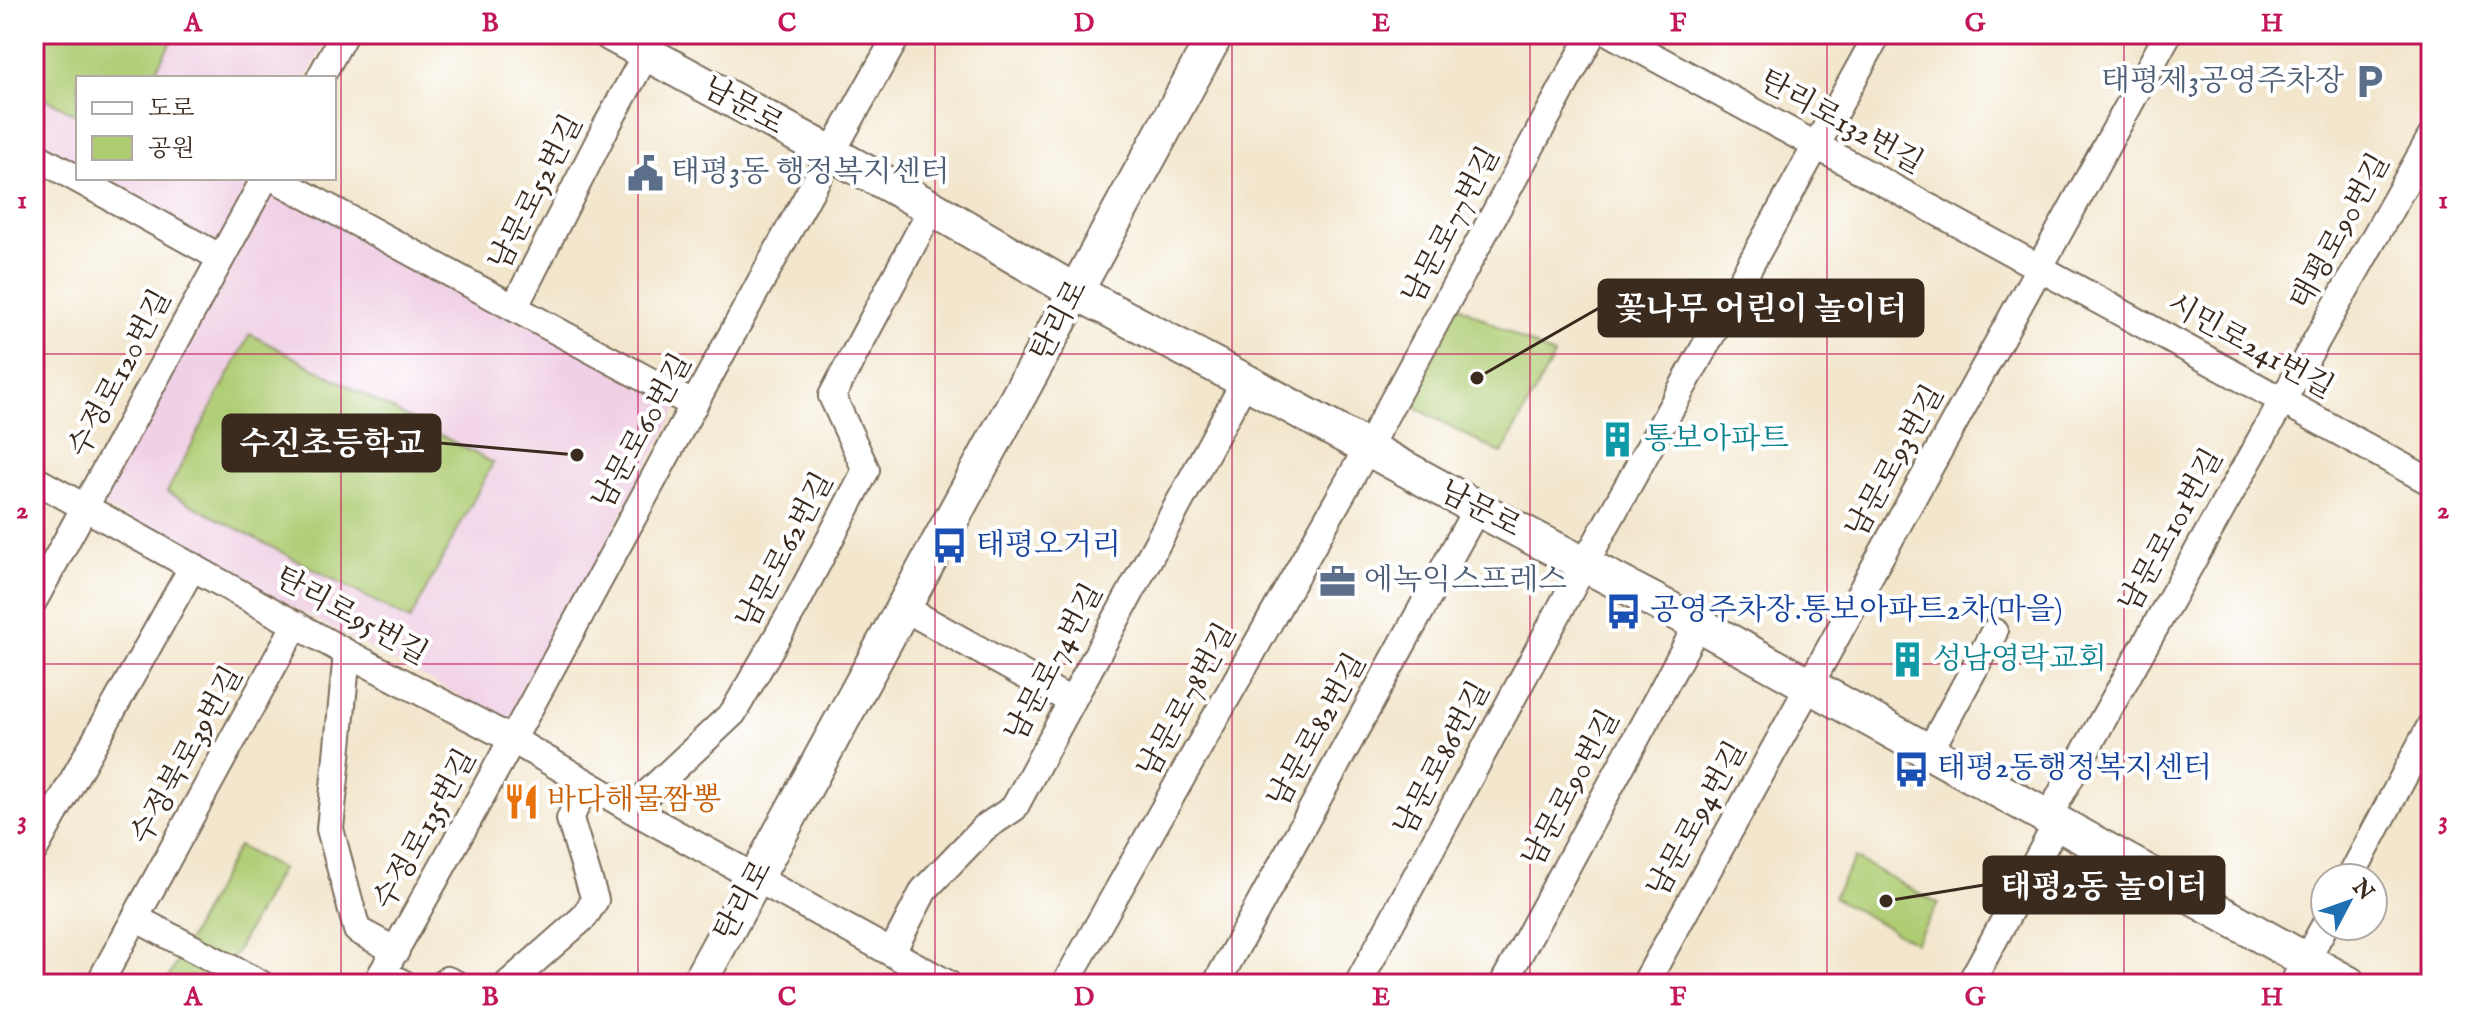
<svg xmlns="http://www.w3.org/2000/svg" width="2465" height="1018" font-family="'IM FELL English','Noto Serif KR',serif">
  <rect width="100%" height="100%" fill="#fff"/>
  <filter id="ink" filterUnits="userSpaceOnUse"><feTurbulence type="fractalNoise" baseFrequency=".0125" numOctaves="2"/><feDisplacementMap in="SourceGraphic" scale="16" xChannelSelector="R" yChannelSelector="G"/><feConvolveMatrix kernelMatrix="1 2 1 2 8 2 1 2 1" color-interpolation-filters="sRGB"/></filter>
  <filter id="wash" filterUnits="userSpaceOnUse"><feTurbulence type="fractalNoise" baseFrequency=".006" numOctaves="4" result="noise"/><feDisplacementMap in="SourceGraphic" scale="32" xChannelSelector="R" yChannelSelector="G"/><feGaussianBlur stdDeviation="1.8" result="paint"/><feColorMatrix in="noise" values="0 0 0 0 0 0 0 0 0 0 0 0 0 0 0 0 0 1.4 0 .05"/><feComposite in="paint" operator="in"/></filter>
  <g filter="url(#wash)">
    <rect width="100%" height="100%" fill="#f2e6cc"/>
    <path fill="#f0d0e4" d="M34,34h296l-24,44h-228v94l-44,-24z
      M89,178h163l-38,69z
      M267,184l413,220 -170,319 -412,-220z"/>
    <path fill="#afcc73" stroke="#757b48" stroke-width="2" d="M34,34h141l-23,44h-74v38l-44,-24z
      M1452,302l102,54 -52,98 -101,-54z
      M250,334l243,129 -83,157 -243,-128z
      M238,846l43,23 -62,115h-54z
      M1855,858l83,46 -23,39 -82,-46z"/>
  </g>
  <g filter="url(#ink)">
    <g fill="none" stroke-linecap="round" stroke-linejoin="round">
      <defs>
        <path id="minor" d="M1612,34l819,448
          M320,78l24,-44
          M34,155l187,103
          M274,178l420,227
          M514,308l92,-181 40,-73
          M34,479l313,174 166,87 118,69 317,175
          M34,600l231,-422
          M904,608l167,93
          M347,653l-17,176 27,101 39,21
          M1929,752l65,-120
          M631,809l102,-96 62,-107 71,-136 -34,-74 100,-188
          M2048,817l383,-680
          M34,850l159,-284
          M2350,878l81,-153
          M135,918l126,66
          M892,952l32,-62 60,-62 30,-20 231,-427
          M382,973l22,11
          M99,984l197,-360
          M376,984c179,-314 344,-636 522,-950
          M442,984l5,-4 9,4
          M508,984l76,-67 11,-17 -25,-81 16,-36
          M1065,984l302,-535 225,-415
          M1216,984l261,-476
          M1358,984l226,-419 294,-531
          M1503,984l195,-360
          M1645,984l523,-950
          M1970,984l87,-161
          M2293,984l32,-59"/>
        <path id="major" d="M611,34l321,174 144,84 169,89 232,127 221,116 651,360
          M698,984l518,-950"/>
      </defs>
      <use href="#minor" stroke="#7b6c5b" stroke-width="30"/>
      <use href="#major" stroke="#7b6c5b" stroke-width="38"/>
      <use href="#minor" stroke="#fff" stroke-width="26"/>
      <use href="#major" stroke="#fff" stroke-width="34"/>
    </g>
  </g>
  <path fill="none" stroke="#c2185b" stroke-width="2" stroke-opacity="0.55" d="M341,34v950M638,34v950M935,34v950M1232,34v950M1530,34v950M1827,34v950M2124,34v950M34,354h2397M34,664h2397"/>
  <defs>
    <symbol id="parking-bare" viewBox="-9 -9 18 18"><path d="M-3.5-5.5H1a3.5 3.5 0 0 1 0 7H-1V5.5H-3.5ZM-1-3.4V-.6H.8a1.4 1.4 0 0 0 0-2.8Z" fill="#5c6f8a" stroke="#fff" stroke-width="2.5" paint-order="stroke"/></symbol>
    <symbol id="civic-bare" viewBox="-9 -9 18 18"><path d="M-.6-6.5H3V-4.5H.6V-3L4-1V1h2V6H-6V1h2V-1L-.6-3ZM-1.2 2.5V6h2.4V2.5Z" fill="#5c6f8a" stroke="#fff" stroke-width="2.5" paint-order="stroke"/></symbol>
    <symbol id="building-bare" viewBox="-9 -9 18 18"><path d="M-4-6H4V6H1V3H-1V6H-4ZM-2.5-4.3h1.7v1.8h-1.7ZM.8-4.3h1.7v1.8H.8ZM-2.5-1h1.7V.8h-1.7ZM.8-1h1.7V.8H.8Z" fill="#0f9aa8" stroke="#fff" stroke-width="2.5" paint-order="stroke"/></symbol>
    <symbol id="bus-bare" viewBox="-9 -9 18 18"><path d="M-5-6H5V4H4V6H2V4H-2V6H-4V4H-5ZM-3.5-4V0h7V-4ZM-3.5 1.2v1.5H-2V1.2ZM2 1.2v1.5H3.5V1.2Z" fill="#1a4fb4" stroke="#fff" stroke-width="2.5" paint-order="stroke"/></symbol>
    <symbol id="office-bare" viewBox="-9 -9 18 18"><path d="M-6-3h4V-5.5h4V-3h4V5H-6ZM-1-4.5V-3h2v-1.5ZM-6 0V1H6V0Z" fill="#5c6f8a" stroke="#fff" stroke-width="2.5" paint-order="stroke"/></symbol>
    <symbol id="restaurant-bare" viewBox="-9 -9 18 18"><path d="M-5-6h1v4h1v-4h1v4h1v-4h1v5L-1.5 .5V6h-2V.5L-5-1ZM5-6V6H3V1.5H1.5Q1.5-4 5-6Z" fill="#e8710a" stroke="#fff" stroke-width="2.5" paint-order="stroke"/></symbol>
  </defs>
  <g fill-rule="evenodd">
    <use href="#parking-bare" x="2344" y="56" width="51" height="51"/>
    <use href="#civic-bare" x="620" y="148" width="51" height="51"/>
    <use href="#building-bare" x="1592" y="414" width="51" height="51"/>
    <use href="#bus-bare" x="924" y="520" width="51" height="51"/>
    <use href="#office-bare" x="1312" y="556" width="51" height="51"/>
    <use href="#bus-bare" x="1598" y="586" width="51" height="51"/>
    <use href="#building-bare" x="1882" y="634" width="51" height="51"/>
    <use href="#bus-bare" x="1886" y="744" width="51" height="51"/>
    <use href="#restaurant-bare" x="496" y="776" width="51" height="51"/>
  </g>
  <g text-anchor="middle" dominant-baseline="central" stroke-width="8" stroke-linejoin="round" paint-order="stroke">
    <g font-size="30" fill="#4e5e75" stroke="#fff" text-anchor="start">
      <text x="2344" y="82" text-anchor="end">태평제3공영주차장</text>
      <text x="671" y="173">태평3동 행정복지센터</text>
      <text x="1364" y="581">에녹익스프레스</text>
    </g>
    <g font-size="30" fill="#3b2a1e" stroke="#fff">
      <text transform="translate(743 107) rotate(29)">남문로</text>
      <text transform="translate(1841 123) rotate(29)">탄리로132번길</text>
      <text transform="translate(537 193) rotate(-63)">남문로52번길</text>
      <text transform="translate(1452 226) rotate(-62)">남문로77번길</text>
      <text transform="translate(2341 232) rotate(-61)">태평로90번길</text>
      <text transform="translate(1060 321) rotate(-62)">탄리로</text>
      <text transform="translate(2250 347) rotate(29)">시민로241번길</text>
      <text transform="translate(121 374) rotate(-62)">수정로120번길</text>
      <text transform="translate(643 432) rotate(-61)">남문로60번길</text>
      <text transform="translate(1896 462) rotate(-61)">남문로93번길</text>
      <text transform="translate(1480 510) rotate(28)">남문로</text>
      <text transform="translate(2172 531) rotate(-61)">남문로101번길</text>
      <text transform="translate(786 551) rotate(-62)">남문로62번길</text>
      <text transform="translate(351 617) rotate(29)">탄리로95번길</text>
      <text transform="translate(1055 663) rotate(-62)">남문로74번길</text>
      <text transform="translate(1188 701) rotate(-61)">남문로78번길</text>
      <text transform="translate(1318 731) rotate(-61)">남문로82번길</text>
      <text transform="translate(188 756) rotate(-61)">수정북로39번길</text>
      <text transform="translate(1443 759) rotate(-62)">남문로86번길</text>
      <text transform="translate(1572 789) rotate(-62)">남문로90번길</text>
      <text transform="translate(1698 820) rotate(-61)">남문로94번길</text>
      <text transform="translate(426 830) rotate(-61)">수정로135번길</text>
      <text transform="translate(744 901) rotate(-61)">탄리로</text>
    </g>
    <g font-size="30" fill="#0d838f" stroke="#fff" text-anchor="start">
      <text x="1644" y="440">통보아파트</text>
      <text x="1933" y="660">성남영락교회</text>
    </g>
    <g font-size="30" fill="#164399" stroke="#fff" text-anchor="start">
      <text x="976" y="546">태평오거리</text>
      <text x="1650" y="611">공영주차장.통보아파트2차(마을)</text>
      <text x="1937" y="769">태평2동행정복지센터</text>
    </g>
    <g font-size="30" fill="#c56008" stroke="#fff" text-anchor="start">
      <text x="547" y="801">바다해물짬뽕</text>
    </g>
  </g>
  <path fill="none" stroke="#3b2a1e" stroke-width="3" d="M1477 378L1599 308M577 455L440 443M1886 901L1984 885"/>
  <g fill="#3b2a1e" stroke="#fff" stroke-width="3">
    <circle cx="1477" cy="378" r="8"/>
    <circle cx="577" cy="455" r="8"/>
    <circle cx="1886" cy="901" r="8"/>
  </g>
  <g fill="#3b2a1e" stroke="#3b2a1e" stroke-width="3">
    <rect x="1599" y="280" width="324" height="56" rx="8"/>
    <rect x="223" y="415" width="217" height="56" rx="8"/>
    <rect x="1984" y="857" width="240" height="56" rx="8"/>
  </g>
  <g font-size="32" text-anchor="middle" font-weight="bold" fill="#fff">
    <text x="1761" y="319">꽃나무 어린이 놀이터</text>
    <text x="332" y="454">수진초등학교</text>
    <text x="2104" y="897">태평2동 놀이터</text>
  </g>
  <rect width="2465" height="1018" fill="none" stroke="#fff" stroke-width="88"/>
  <rect x="76" y="76" width="260" height="104" fill="#ffffff" stroke="#b1aaa5" stroke-width="2"/>
  <rect x="92" y="102" width="40" height="12" fill="#ffffff" stroke="#b1aaa5" stroke-width="2"/>
  <text x="148" y="116" font-size="24" fill="#3b2a1e">도로</text>
  <rect x="92" y="136" width="40" height="24" fill="#afcc73" stroke="#b1aaa5" stroke-width="2"/>
  <text x="148" y="156" font-size="24" fill="#3b2a1e">공원</text>
  <g transform="translate(2349 902) rotate(49)"><circle r="38" fill="#ffffff" stroke="#b1aaa5" stroke-width="2"/>
  <path d="M0-6L14 30L0 20L-14 30Z" fill="#1f6fb2"/>
  <text y="-12" font-size="22" font-weight="bold" text-anchor="middle" fill="#3b2a1e">N</text>
  </g>
  <rect x="44" y="44" width="2377" height="930" fill="none" stroke="#c2185b" stroke-width="3"/>
  <g font-size="26" text-anchor="middle" font-weight="bold" fill="#c2185b">
    <text x="193" y="31">A</text>
    <text x="490" y="31">B</text>
    <text x="787" y="31">C</text>
    <text x="1084" y="31">D</text>
    <text x="1381" y="31">E</text>
    <text x="1678" y="31">F</text>
    <text x="1975" y="31">G</text>
    <text x="2272" y="31">H</text>
    <text x="22" y="208">1</text>
    <text x="2443" y="208">1</text>
    <text x="22" y="518">2</text>
    <text x="2443" y="518">2</text>
    <text x="22" y="828">3</text>
    <text x="2443" y="828">3</text>
    <text x="193" y="1005">A</text>
    <text x="490" y="1005">B</text>
    <text x="787" y="1005">C</text>
    <text x="1084" y="1005">D</text>
    <text x="1381" y="1005">E</text>
    <text x="1678" y="1005">F</text>
    <text x="1975" y="1005">G</text>
    <text x="2272" y="1005">H</text>
  </g>
</svg>
